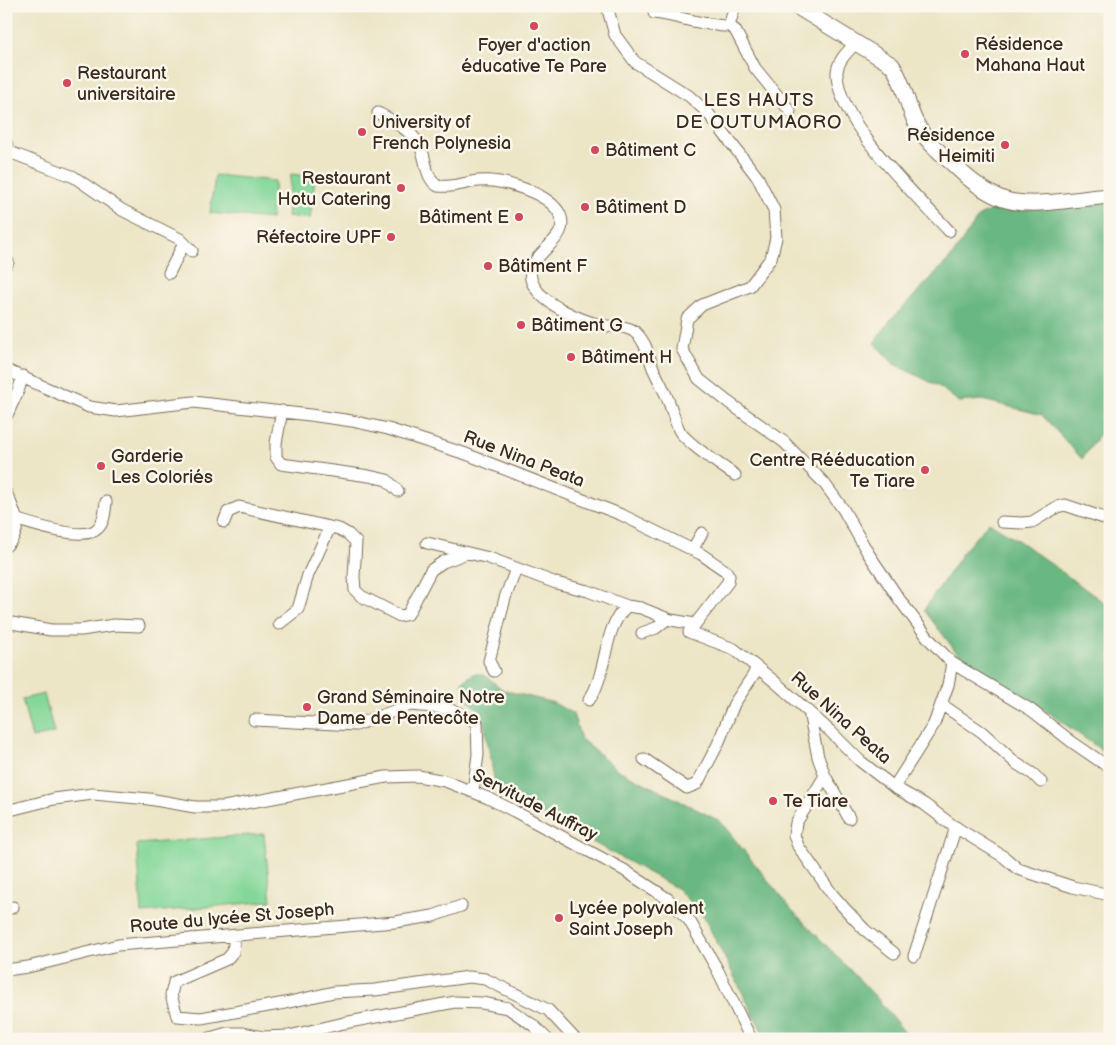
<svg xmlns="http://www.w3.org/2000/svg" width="1116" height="1045" font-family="'Balsamiq Sans',sans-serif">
  <rect width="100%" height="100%" fill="#fbf7ec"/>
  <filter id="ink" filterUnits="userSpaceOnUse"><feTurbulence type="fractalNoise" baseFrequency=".02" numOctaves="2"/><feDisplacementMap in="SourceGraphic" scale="10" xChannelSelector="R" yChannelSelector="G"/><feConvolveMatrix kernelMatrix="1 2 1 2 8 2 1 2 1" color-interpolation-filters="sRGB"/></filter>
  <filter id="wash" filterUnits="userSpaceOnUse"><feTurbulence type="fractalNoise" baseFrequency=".0096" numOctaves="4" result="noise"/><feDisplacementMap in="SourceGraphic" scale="20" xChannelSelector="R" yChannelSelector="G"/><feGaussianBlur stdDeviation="1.12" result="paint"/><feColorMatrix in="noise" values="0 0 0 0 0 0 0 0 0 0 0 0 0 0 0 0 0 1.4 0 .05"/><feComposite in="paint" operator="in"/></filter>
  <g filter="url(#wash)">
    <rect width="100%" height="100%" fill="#ece5c6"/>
    <path fill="#84d799" stroke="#60805c" d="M291,174l24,3 -5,42 -23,-3z
      M215,175l60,6 -4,38 -61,-6z
      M44,694l10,39 -22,5 -10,-39z
      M264,834l7,67 -129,12 -5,-69z"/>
    <path fill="#6bb881" stroke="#537150" d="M1110,203v217l-28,39 -40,-44 -59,-15 -24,2 -19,-15 -46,-23 -20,-21 15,-21 63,-66 27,-40 21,-10z
      M989,522l33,21 88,64v149l-81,-57 -68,-41 -37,-48 39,-58z
      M475,673l11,3 17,14 51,13 19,11 8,25 37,31 102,51 71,88 86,89 33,41h-144l-61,-120 -27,-30 -182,-100 -12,-66 -6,-14 -12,-10 -4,-17z"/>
  </g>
  <g filter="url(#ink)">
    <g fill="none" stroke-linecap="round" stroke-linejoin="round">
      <defs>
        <path id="minor" d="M735,6l-6,20 6,4 20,38 35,43
          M654,13c25,3 50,13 75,13
          M856,43c-8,8 -20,19 -19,32 3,50 78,119 112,156
          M378,113c15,8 31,16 41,31 8,13 5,34 19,42 14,2 28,-4 41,-5 23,-2 66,11 79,30 20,32 -43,43 -24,75 11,19 46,34 67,39 12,3 27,-1 36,9 9,8 12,23 16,34 4,9 9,18 13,27 5,11 8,24 13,35 5,11 44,37 56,45
          M6,142l2,8 4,3 62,24 48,33 58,29 12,12
          M6,265l2,-3
          M169,273l13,-26 1,-4 -3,-4
          M6,370l83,37 27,4 77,-9 117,13 42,6 36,8 78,25 156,61 79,39 25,17 3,5 -1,6 -39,50 45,17 40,32 56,50 30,30 34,26 40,-63 14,-39 4,-22 -23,-24 -30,-40 -31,-46 -25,-44 -19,-26 -40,-41 -56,-40 -29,-23 -17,-30 5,-30 15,-14 48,-19 21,-28 5,-20 -2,-28 -16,-32 -50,-65 -19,-17 -54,-34 -20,-27 -8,-29
          M282,411l-6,32v14l5,7 88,12 18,4 11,11
          M6,417l12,-26 5,-15
          M6,493c9,19 19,36 0,53
          M18,520c16,5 68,22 80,8 7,-7 7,-18 8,-26
          M224,522l4,-10 11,-5 100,22 9,5 8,8 -2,35 1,13 6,6 39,20 8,-2 23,-44 12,-8 24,-9
          M1002,522l20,1 10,-1 25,-15 8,-2 45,15
          M427,543l62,15 67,25 32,8 39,15 14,2 30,12 24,4
          M692,550l10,-17
          M6,622l45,8h30l33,-5 25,1
          M279,624l19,-15 10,-34 22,-48
          M642,633l14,-5 11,-9
          M952,663l79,47 41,32 38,26
          M494,671l-5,-10 16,-63 11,-29
          M589,700c19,-26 13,-72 38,-94
          M941,704l41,28 35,32 16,10 8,8
          M809,712l9,45 7,19 24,42
          M254,720l102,5 54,-20 34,3 16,5 17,10 1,32 -5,36
          M644,759l43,29 10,-4 21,-40 16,-40 20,-30 2,-7
          M825,776l-29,47 -2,12 4,11 34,48 14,16 19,20 29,23
          M894,787l30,17 28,21 52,32 14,12 55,18 37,8
          M6,811l48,-12 39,-5 56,5 46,8h29l162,-30 32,-1 27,5 43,17 26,13 110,59 44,29 21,21 28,49 34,70
          M6,910l7,-3
          M235,935l-2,17 -6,7 -53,23 -3,13 6,21 24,2 84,-15 49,-11 41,-2 94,-13 16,2 63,31 27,29
          M914,956l42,-129
          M6,970l22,-3 90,-22 277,-23 38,-6 28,-10
          M207,1039l20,-6h16l20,4 26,-1 55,-13 111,-21 27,1 26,5 25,17 14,14"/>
        <path id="major" d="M796,6l96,59c12,17 14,37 23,56 9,18 23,30 38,43 14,14 31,28 50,35 27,10 77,-1 107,-3"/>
      </defs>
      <use href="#minor" stroke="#796b59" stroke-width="13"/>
      <use href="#major" stroke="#796b59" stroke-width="17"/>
      <use href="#minor" stroke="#fff" stroke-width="11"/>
      <use href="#major" stroke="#fff" stroke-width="15"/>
    </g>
  </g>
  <g fill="#d1495b" stroke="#fbf7ec" stroke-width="2">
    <circle cx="534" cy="26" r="5"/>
    <circle cx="965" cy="54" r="5"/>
    <circle cx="67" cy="83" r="5"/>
    <circle cx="362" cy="132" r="5"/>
    <circle cx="1005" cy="145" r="5"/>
    <circle cx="595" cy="150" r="5"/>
    <circle cx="401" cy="188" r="5"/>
    <circle cx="585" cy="207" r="5"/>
    <circle cx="519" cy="217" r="5"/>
    <circle cx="391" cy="237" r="5"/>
    <circle cx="488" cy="266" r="5"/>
    <circle cx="521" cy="325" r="5"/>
    <circle cx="571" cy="357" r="5"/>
    <circle cx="101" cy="466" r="5"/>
    <circle cx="925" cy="470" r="5"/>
    <circle cx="307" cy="707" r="5"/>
    <circle cx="773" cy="801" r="5"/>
    <circle cx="559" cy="918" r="5"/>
  </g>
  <g text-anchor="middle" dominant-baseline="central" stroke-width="5" stroke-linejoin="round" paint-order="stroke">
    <g font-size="18" fill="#3b2a1e" stroke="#fbf7ec" text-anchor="start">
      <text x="975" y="44">Résidence<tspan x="975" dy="21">Mahana Haut</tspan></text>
      <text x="534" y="45" text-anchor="middle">Foyer d'action<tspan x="534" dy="21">éducative Te Pare</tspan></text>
      <text x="77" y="73">Restaurant<tspan x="77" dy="21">universitaire</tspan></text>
      <text x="372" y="122">University of<tspan x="372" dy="21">French Polynesia</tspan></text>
      <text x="995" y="135" text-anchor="end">Résidence<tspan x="995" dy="21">Heimiti</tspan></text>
      <text x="605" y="150">Bâtiment C</text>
      <text x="391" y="178" text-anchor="end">Restaurant<tspan x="391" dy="21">Hotu Catering</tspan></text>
      <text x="595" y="207">Bâtiment D</text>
      <text x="509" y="217" text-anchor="end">Bâtiment E</text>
      <text x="381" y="237" text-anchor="end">Réfectoire UPF</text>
      <text x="498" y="266">Bâtiment F</text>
      <text x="531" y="325">Bâtiment G</text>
      <text x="581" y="357">Bâtiment H</text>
      <text x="111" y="456">Garderie<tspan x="111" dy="21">Les Coloriés</tspan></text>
      <text x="915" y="460" text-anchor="end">Centre Rééducation<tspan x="915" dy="21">Te Tiare</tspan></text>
      <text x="317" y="697">Grand Séminaire Notre<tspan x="317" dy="21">Dame de Pentecôte</tspan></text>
      <text x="783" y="801">Te Tiare</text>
      <text x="569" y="908">Lycée polyvalent<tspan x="569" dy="21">Saint Joseph</tspan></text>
    </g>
    <g font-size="18" fill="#3b2a1e" stroke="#fbf7ec">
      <text transform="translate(524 459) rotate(21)">Rue Nina Peata</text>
      <text transform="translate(841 718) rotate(42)">Rue Nina Peata</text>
      <text transform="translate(535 805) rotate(27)">Servitude Auffray</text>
      <text transform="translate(232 918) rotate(-5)">Route du lycée St Joseph</text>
    </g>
    <g font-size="19" letter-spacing="1" fill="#3b2a1e" stroke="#fbf7ec">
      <text x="759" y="100">LES HAUTS<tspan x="759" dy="22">DE OUTUMAORO</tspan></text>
    </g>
  </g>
  <rect width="1116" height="1045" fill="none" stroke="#fbf7ec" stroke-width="25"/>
</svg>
